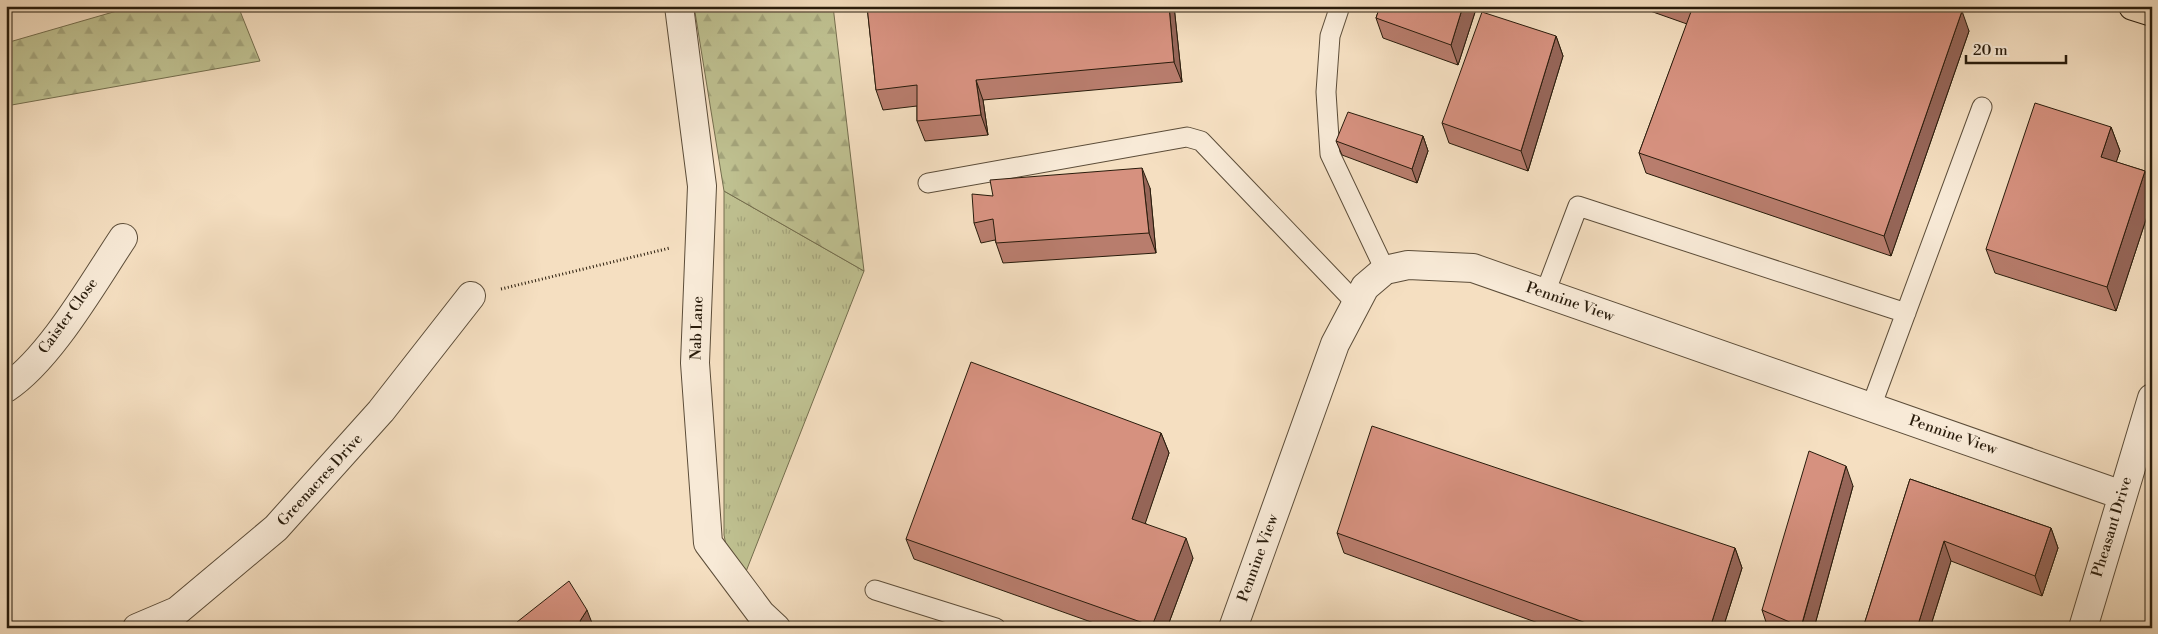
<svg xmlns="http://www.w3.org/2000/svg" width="2158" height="634" font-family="'Libre Bodoni',serif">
  <defs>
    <pattern id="grass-tufts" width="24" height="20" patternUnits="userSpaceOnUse" patternTransform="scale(1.25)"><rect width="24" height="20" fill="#bfc191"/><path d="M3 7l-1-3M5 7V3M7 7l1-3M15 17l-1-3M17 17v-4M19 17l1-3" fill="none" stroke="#a4a57c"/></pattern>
    <pattern id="forest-firs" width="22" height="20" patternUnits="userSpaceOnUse" patternTransform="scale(1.25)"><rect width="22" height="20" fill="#bfc191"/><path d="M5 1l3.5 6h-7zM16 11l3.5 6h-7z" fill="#a4a57c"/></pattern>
  </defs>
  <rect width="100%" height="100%" fill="#f5dfc1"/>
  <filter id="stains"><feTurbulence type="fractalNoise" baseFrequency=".004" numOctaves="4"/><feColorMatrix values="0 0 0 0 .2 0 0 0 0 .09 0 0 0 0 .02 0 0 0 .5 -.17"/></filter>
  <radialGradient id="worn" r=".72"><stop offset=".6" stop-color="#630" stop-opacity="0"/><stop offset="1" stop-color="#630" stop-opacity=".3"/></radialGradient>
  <path fill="url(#grass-tufts)" stroke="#746e4e" d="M724,191l140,80 -128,326 -12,-62z"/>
  <path fill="url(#forest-firs)" stroke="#746e4e" d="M134,6h104l22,55 -254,45v-63z
    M694,6h139l31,265 -140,-80z"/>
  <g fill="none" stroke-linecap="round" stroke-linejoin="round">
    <defs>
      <path id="lane" d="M1340,6l-10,30 -4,56 4,62 55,116
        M928,183l259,-46 14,4 155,162
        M1545,293l33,-87 328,107
        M1871,407l111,-300
        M875,590l121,38"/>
      <path id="street" d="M679,6l23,180 -7,177 13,180 53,71 15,14
        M6,388c44,-29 87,-105 117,-150
        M137,628l40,-17 99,-83 105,-117 90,-115
        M1233,628l102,-284 30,-57 20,-17 23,-5 65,3 649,227
        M2083,628l69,-230"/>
      <path id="primary" d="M2133,6l19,6"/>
    </defs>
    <use href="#lane" stroke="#5c4d39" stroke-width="21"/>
    <use href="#street" stroke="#5c4d39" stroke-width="30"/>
    <use href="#primary" stroke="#291c0c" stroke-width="30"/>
    <path stroke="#291c0c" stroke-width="3" stroke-dasharray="1 2.5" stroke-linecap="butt" d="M501,289l169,-41"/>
    <use href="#lane" stroke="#f8ead7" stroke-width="19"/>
    <use href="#street" stroke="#f8ead7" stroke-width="28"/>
    <use href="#primary" stroke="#f5dfc1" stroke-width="28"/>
  </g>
  <path fill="#b87d6d" stroke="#291c0c" d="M867,6h307l8,76 -199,18 5,35 -63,6 -8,-20v-15l-34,4 -7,-20z
    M1380,6h97l-19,59 -75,-27 -7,-20z
    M1636,6h314l19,25 -78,225 -245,-83 -7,-20 48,-129z
    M1556,36l7,20 -35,115 -79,-28 -7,-20z
    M2111,127l9,24 -4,11 29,9 7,19v11l-36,110 -121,-38 -9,-24z
    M1423,136l5,15 -11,32 -75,-28 -6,-14z
    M1150,188l6,65 -153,10 -8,-23 -14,3 -7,-20 19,-27z
    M1161,433l8,20 -24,70 48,35 -26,70h-59l-194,-69 -8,-20z
    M1910,479l141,49 7,20 -16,48 -91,-35 -21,67h-67z
    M1853,486l-39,142h-46l-6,-18z
    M1337,533l398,15 7,20 -19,60h-171l-208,-75z"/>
  <path fill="#966659" stroke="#291c0c" d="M1169,6h5l8,76 -8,-20z
    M1463,6h14l-19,59 -7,-20z
    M1962,11l7,20 -78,225 -7,-20z
    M1556,36l7,20 -35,115 -7,-20z
    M976,80l7,20 5,35 -7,-20z
    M2111,127l9,24 -10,30 -9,-24z
    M1423,136l5,15 -11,32 -5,-14z
    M1142,168l8,20 6,65 -7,-20z
    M2145,171l7,19v11l-36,110 -9,-24z
    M1161,433l8,20 -29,86 -8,-20z
    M1846,466l7,20 -39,142h-13z
    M2051,528l7,20 -16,48 -7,-20z
    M1186,538l7,20 -26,70h-14l-1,-2z
    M1944,541l7,20 -21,67h-13z
    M1735,548l7,20 -19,60h-13z
    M587,610l7,18h-12l-2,-7z"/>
  <path fill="#d6917f" stroke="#291c0c" d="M867,6h302l5,56 -198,18 5,35 -64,6v-36l-41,5z
    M1380,6h83l-12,39 -75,-27z
    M1684,6h266l12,5 -78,225 -245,-83 53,-144z
    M1482,12l74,24 -35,115 -79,-28z
    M2035,103l76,24 -10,30 44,14 -38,116 -121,-38z
    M1348,112l75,24 -11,33 -76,-28z
    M1142,168l7,65 -153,10 -3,-24 -19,4 -2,-29 21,2 -3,-16z
    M971,362l190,71 -29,86 54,19 -34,88 -246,-87z
    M1372,426l363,122 -25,80h-110l-263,-95z
    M1809,451l37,15 -45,161 -39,-17z
    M1910,479l141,49 -16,48 -91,-35 -27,87h-54z
    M569,581l18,29 -7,11 4,7h-63l-4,-6z"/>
  <g text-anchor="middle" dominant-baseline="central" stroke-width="4.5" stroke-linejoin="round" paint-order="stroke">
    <g font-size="15" fill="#291c0c" stroke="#f8ead7">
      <text transform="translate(1570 302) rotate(19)">Pennine View</text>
      <text transform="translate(68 316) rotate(-54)">Caister Close</text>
      <text transform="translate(697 328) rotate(-88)">Nab Lane</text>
      <text transform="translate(1953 435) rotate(19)">Pennine View</text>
      <text transform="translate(320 480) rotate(-48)">Greenacres Drive</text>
      <text transform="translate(2112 527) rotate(-73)">Pheasant Drive</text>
      <text transform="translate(1258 558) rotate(-70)">Pennine View</text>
    </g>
  </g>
  <rect width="2158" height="634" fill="none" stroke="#f5dfc1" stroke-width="25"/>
  <rect x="8" y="8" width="2143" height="619" fill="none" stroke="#291c0c" stroke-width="2.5"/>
  <rect x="12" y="12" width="2133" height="609" fill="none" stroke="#291c0c"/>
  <path d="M1966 55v8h100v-8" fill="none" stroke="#291c0c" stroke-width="2.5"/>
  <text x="1973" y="55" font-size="15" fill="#291c0c" stroke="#f8ead7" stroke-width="4" paint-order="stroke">20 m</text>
  <rect width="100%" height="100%" filter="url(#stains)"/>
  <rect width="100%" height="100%" fill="url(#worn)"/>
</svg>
